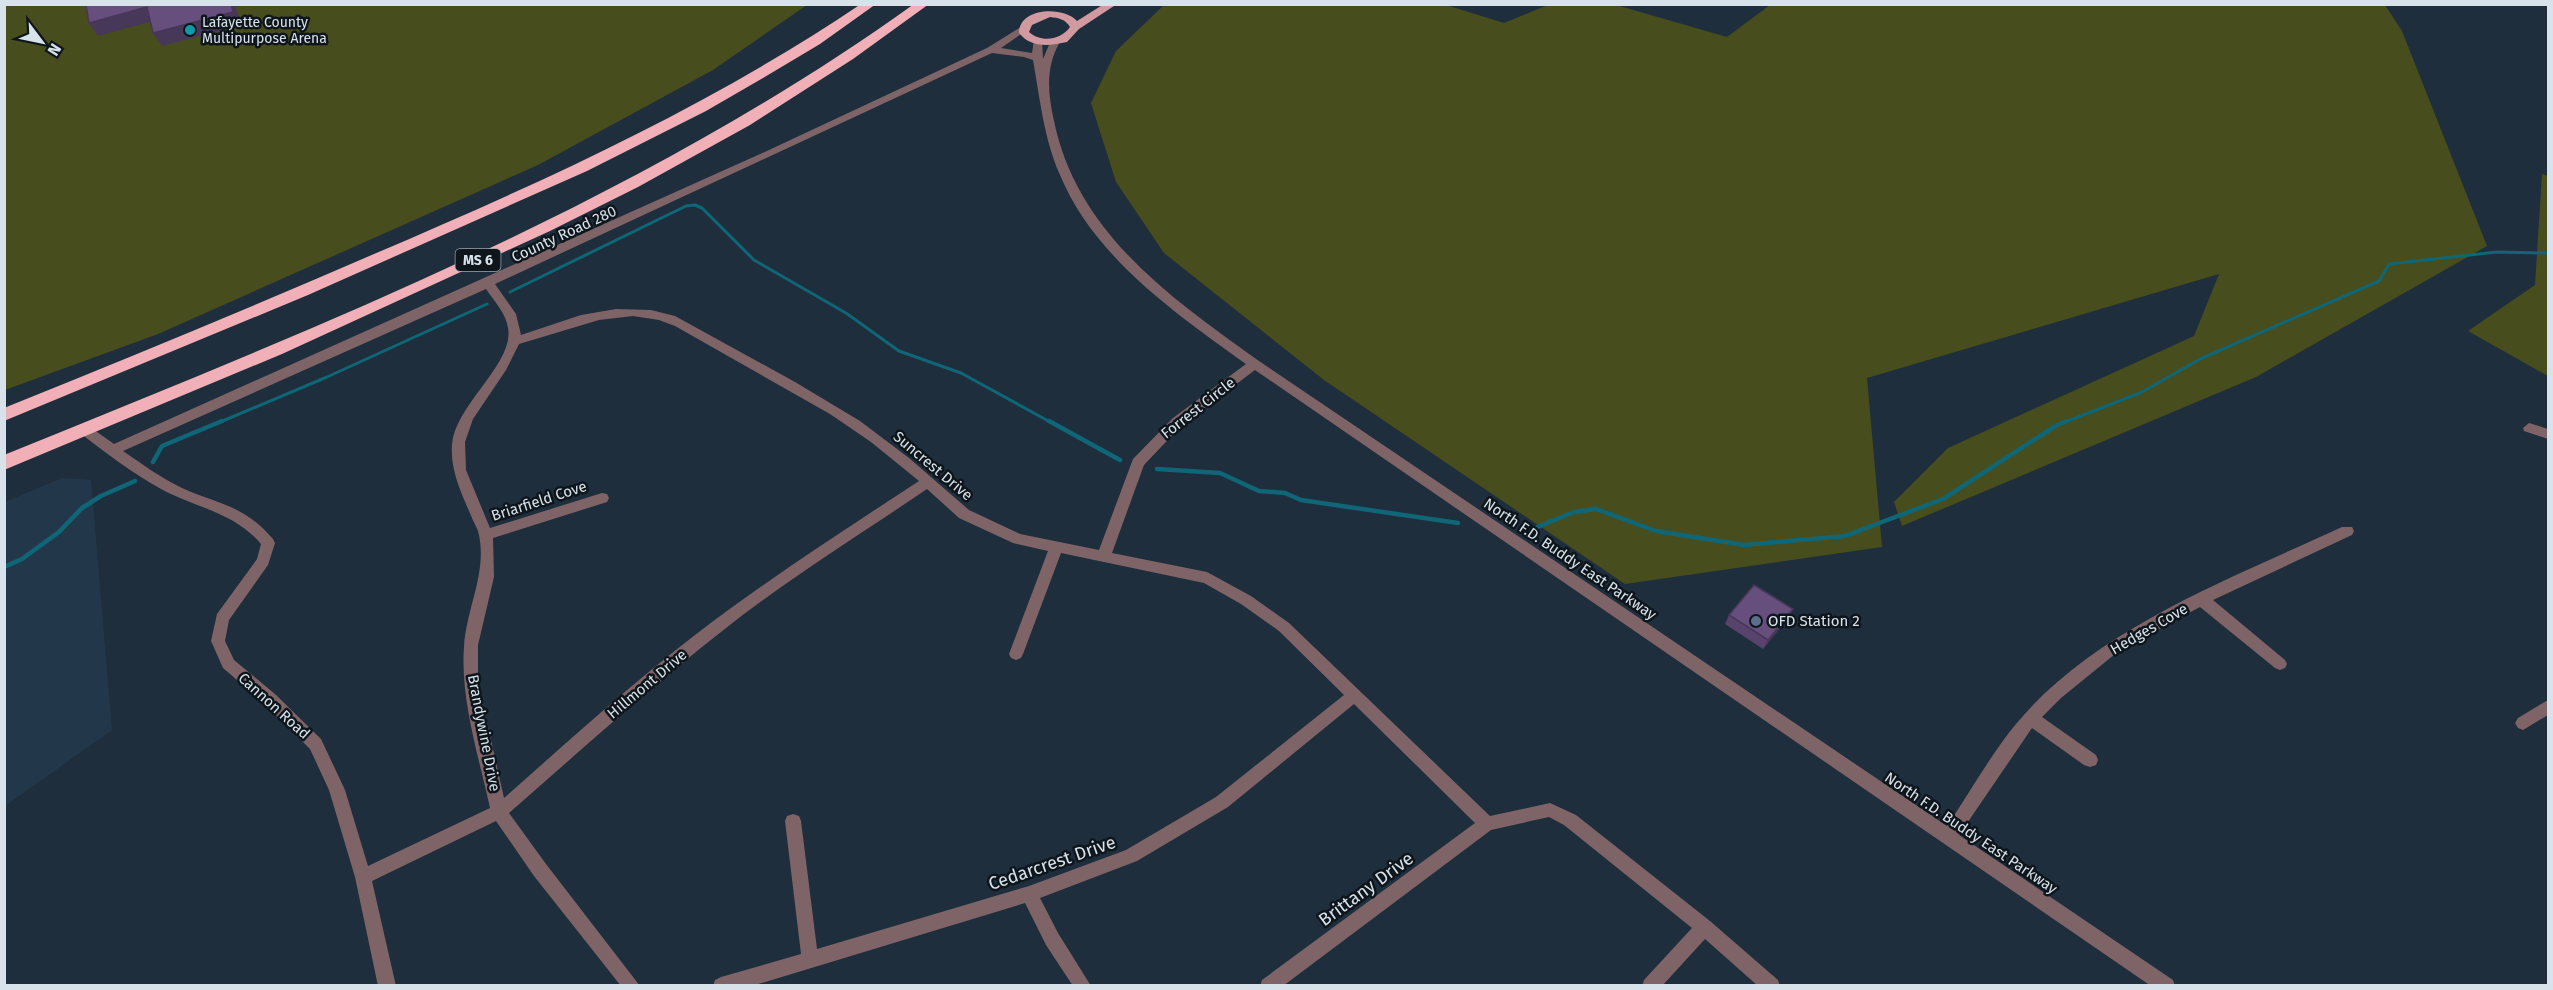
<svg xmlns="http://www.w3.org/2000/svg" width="2553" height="990" font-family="'Fira Sans',sans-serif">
  <rect width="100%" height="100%" fill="#1e2e3c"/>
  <path fill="#22384a" d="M62,478l29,2 21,250 -107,76v-304z"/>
  <path fill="#484d1d" d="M5,5h802l-94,65 -175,95 -380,169 -153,56z
    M1164,5h282l58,18 44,-18h68l111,32 43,-32h615l17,26 85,215 -231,131 -354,149 -8,-24 54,-54 246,-112 25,-62 -352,104 15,169 -257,37 -301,-204 -160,-127 -48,-71 -25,-79 25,-52z
    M2542,174l6,2v200l-80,-45 67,-46z"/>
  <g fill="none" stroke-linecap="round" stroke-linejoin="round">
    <path stroke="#0f6676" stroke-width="3" d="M510,292l176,-86 9,-1 7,3 52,52 92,53 53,38 62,22 91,50
      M218,423l109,-46 160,-73
      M2063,423l79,-31 58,-33 179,-78 10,-17 108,-12 51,1"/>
    <path stroke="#0f6676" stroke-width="4.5" d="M1049,421l71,39
      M153,462l9,-16 60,-25
      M1157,469l63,4 39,18 26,2 16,7 157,23
      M1535,528l39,-16 22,-3 60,22 88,14 101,-9 98,-37 114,-74 10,-4
      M4,567l18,-8 37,-27 23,-24 19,-12 34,-15"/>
    <path fill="#7f6467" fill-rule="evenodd" d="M1024,25l3,1v4l-26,18 31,5 2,-13h8l1,19 8,-19h8l1,2c-15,25 -12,52 -6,79 23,112 118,178 205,240l688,465c22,-32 44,-72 69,-102 78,-95 216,-146 326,-197h10l2,4 -2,4 -139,65 72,60 2,4 -2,4 -5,2 -5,-2 -75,-61 -80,43 -59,48 -19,19 54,38 2,5 -2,5 -6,2 -6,-2 -52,-37 -73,107 214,145 2,6h-24l-896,-616 -73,55 -38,40 -32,88 95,19 44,24 38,27 201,193 60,-13 26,12 134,106 68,59 2,6h-22l-53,-47 -43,47h-20l2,-6 48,-52 -128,-103 -15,-8 -58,13 -208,156h-23l2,-6 213,-157 -121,-119 -126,103 -91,54 -97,37 18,35 33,53h-18l-27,-41 -21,-42 -273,83h-39l2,-6 6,-3 80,-23 -16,-133 2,-5 6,-2 6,2 2,5 16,128 212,-63 97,-36 90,-53 128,-102 -65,-64 -38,-27 -37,-21 -143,-30 -38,101 -2,4 -5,2 -5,-2 -2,-4 39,-103 -35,-8 -54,-25 -32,-29c-69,47 -141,91 -206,143 -73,57 -142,120 -212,181l37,51 94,122h-19l-87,-110 -38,-55 -124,60 24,105h-18l-23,-109 -26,-87 -19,-41 -45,-45 -42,-36 -12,-27 6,-27 40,-55 4,-15c-27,-32 -65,-36 -100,-55 -29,-16 -55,-36 -81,-56l-1,-3 1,-3h10l24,17 655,-294 218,-102zM992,53l32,4 9,3c7,39 11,79 27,115 34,82 116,139 186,189l-73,54 -40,41 -34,91 -79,-16 -51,-24 -60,-52 -49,-37 -65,-39 -120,-66 -24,-6 -35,-1 -35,6 -60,20 -5,-21 -21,-30zM486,289c8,12 20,24 22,39 7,35 -54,78 -56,117 -2,26 10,49 20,73 2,5 6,11 7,17 8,39 -13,74 -15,112 -4,52 15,110 26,161l-122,58 -23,-76 -24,-51 -46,-45 -41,-34 -9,-19 4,-21 39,-55 7,-22 -2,-4c-29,-34 -53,-34 -91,-51 -21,-10 -40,-24 -59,-37zM633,316l26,4 16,6 155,88 41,28 48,39c-70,46 -140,91 -207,141 -72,54 -140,116 -208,176l-26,-116v-37l16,-68 -1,-39 114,-36 2,-4 -2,-4 -5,-1 -112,35 -24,-58 -1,-28 8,-23 33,-49 13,-26 80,-24z
      M2529,423l19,6v10l-24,-8 -1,-3z
      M2548,700v15l-25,15 -5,-2 -3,-5 3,-5z"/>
    <path fill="#d19aa0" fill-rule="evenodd" d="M1104,4h13l-38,25 -12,13c-18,4 -36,6 -48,-9 0,-26 45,-27 58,-12zM1050,17c9,1 15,2 20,10 -9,13 -29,16 -41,5l3,-7z"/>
    <path fill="#f1afb7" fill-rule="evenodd" d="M861,4h15l-56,40 -57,34 -57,33 -119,60 -279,124 -304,126v-13c124,-50 248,-101 370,-154 169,-72 334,-147 487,-250z
      M914,4h15l-76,55 -103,66 -112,62 -88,44 -268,123 -278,116v-15c314,-128 633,-252 910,-451z"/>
  </g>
  <path fill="#58436c" d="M1793,609l-5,9 -25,31 -38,-25 4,-9z"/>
  <path fill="#473758" d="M231,4h4l6,21 -79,21 -9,-13z
    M147,7l9,13 -58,16 -9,-13z
    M1793,609l-5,9 -25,31 5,-9z"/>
  <path fill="#664e7d" stroke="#473758" stroke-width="1.5" d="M86,4h145l2,8 -80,21 -6,-26 -58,16z
    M1754,585l39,24 -25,31 -39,-25z"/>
  <circle fill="#0f9aa8" stroke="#0e161c" stroke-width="2" cx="190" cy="30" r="6"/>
  <circle fill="#5c6f8a" stroke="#0e161c" stroke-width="2" cx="1756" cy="621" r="6"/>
  <g text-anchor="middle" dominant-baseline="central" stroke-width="5" stroke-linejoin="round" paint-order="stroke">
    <g font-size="14" fill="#d8e2eb" stroke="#0e161c" text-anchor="start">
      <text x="202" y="22">Lafayette County<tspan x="202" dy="16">Multipurpose Arena</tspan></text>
    </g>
    <rect fill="#0e161c" stroke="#9ba5ad" stroke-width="1.5" x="455.5" y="249" width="45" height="22" rx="4.5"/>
    <g font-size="14" font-weight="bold" fill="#d8e2eb">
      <text x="478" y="260">MS 6</text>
    </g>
    <g font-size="15" fill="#d8e2eb" stroke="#0e161c">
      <text transform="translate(564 234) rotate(-25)">County Road 280</text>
      <text transform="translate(1198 408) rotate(-38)">Forrest Circle</text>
      <text transform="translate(933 466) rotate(40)">Suncrest Drive</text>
      <text transform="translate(539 501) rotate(-18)">Briarfield Cove</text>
      <text transform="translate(1570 559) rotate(34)">North F.D. Buddy East Parkway</text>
      <text transform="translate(2149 629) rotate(-30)">Hedges Cove</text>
      <text transform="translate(647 684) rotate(-40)">Hillmont Drive</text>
      <text transform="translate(274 706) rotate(42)">Cannon Road</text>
      <text transform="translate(484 733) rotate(79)">Brandywine Drive</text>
      <text transform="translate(1971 833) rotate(34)">North F.D. Buddy East Parkway</text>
    </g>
    <g font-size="15" fill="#d8e2eb" stroke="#0e161c" text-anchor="start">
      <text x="1768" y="621">OFD Station 2</text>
    </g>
    <g font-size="18" fill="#d8e2eb" stroke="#0e161c">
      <text transform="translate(1052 863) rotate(-19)">Cedarcrest Drive</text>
      <text transform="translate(1366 889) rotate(-36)">Brittany Drive</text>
    </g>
  </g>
  <rect width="2553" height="990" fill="none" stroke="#d8e2eb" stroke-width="12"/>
  <g transform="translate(42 42) rotate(122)" stroke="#0e161c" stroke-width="4.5" paint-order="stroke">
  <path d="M0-4.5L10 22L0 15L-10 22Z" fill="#d8e2eb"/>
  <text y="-9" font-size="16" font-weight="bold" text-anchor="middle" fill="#d8e2eb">N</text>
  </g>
</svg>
